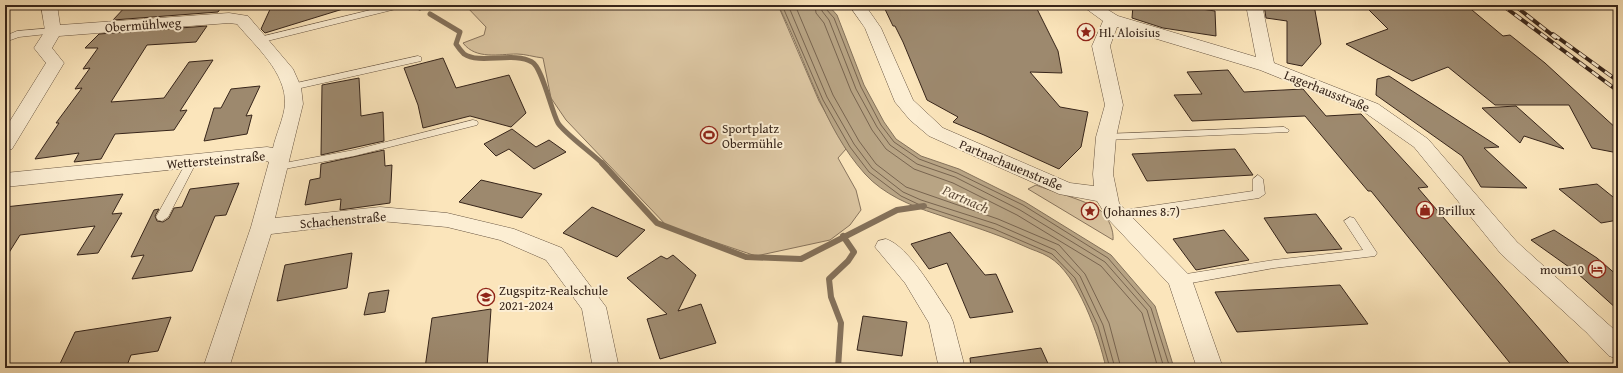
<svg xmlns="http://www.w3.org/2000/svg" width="1623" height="373" font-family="'Gentium Book Plus',serif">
  <rect width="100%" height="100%" fill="#fbe5bb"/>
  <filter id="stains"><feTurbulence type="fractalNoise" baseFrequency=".005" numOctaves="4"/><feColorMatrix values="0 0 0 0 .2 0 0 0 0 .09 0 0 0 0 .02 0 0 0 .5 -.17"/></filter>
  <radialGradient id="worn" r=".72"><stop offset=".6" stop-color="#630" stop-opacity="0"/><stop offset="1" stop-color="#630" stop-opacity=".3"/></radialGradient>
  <path fill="#dac4a0" stroke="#88745d" d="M465,5h313l41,96 27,48 -8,9 18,32 5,20 -11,15 -20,15 -74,16 -89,-30 -101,-106 -15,-22 -8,-40c-9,-1 -18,-4 -26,-4 -18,0 -41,6 -54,-11l21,-8 2,-8z
    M1036,185c14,6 57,17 66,27 7,7 12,19 11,28l-85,-51z"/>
  <path fill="#b8a484" stroke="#84715a" d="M778,5h50l9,10 27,70 20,37 12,17 25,17 38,13 66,33 86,53 44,51 19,62h-68c-7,-32 -28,-94 -57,-111 -8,-5 -17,-7 -25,-11 -29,-13 -59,-22 -88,-32 -25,-8 -53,-20 -71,-40 -43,-48 -58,-113 -87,-169z"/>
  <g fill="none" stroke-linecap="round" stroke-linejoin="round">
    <path stroke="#78644f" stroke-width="1" d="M782,5l41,95 27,47 19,25 32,24 19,9 74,24 58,25 23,24 23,48 12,42
      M788,5l39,92 27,47 18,24 31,24 18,8 75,24 59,26 25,26 23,49 12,43
      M795,5l38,90 26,46 17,23 30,23 92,32 61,26 26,29 24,49 12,45
      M815,5l1,8 8,10 27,68 21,39 14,19 28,20 39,14 64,32 84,51 41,47 16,55
      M821,5l1,6 7,9 27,69 21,38 13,18 27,19 38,13 65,33 85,52 42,48 17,58
      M826,5v4l8,9 27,69 20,38 13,17 25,17 38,14 66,32 85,53 43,50 19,60"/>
    <path stroke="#84715a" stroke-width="5" d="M418,5l2,3
      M430,14l30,18 -4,12c2,3 5,7 8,10 16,11 50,-3 68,8 10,5 19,48 26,61 5,9 35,31 45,41"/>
    <path stroke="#84715a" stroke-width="6" d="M602,163l55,60 89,34 55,2 96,-49 27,-4
      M838,368l3,-45 -10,-26 -2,-18 19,-18 6,-9 -11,-16"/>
  </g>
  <path fill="#9d896e" stroke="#37251a" d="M127,5h96l-5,7 -105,8z
    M272,5h71v4l-78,24 -4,-4z
    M883,5h152l23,46 4,22 -32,-1 30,35 28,5 -7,35 -22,22 -75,-34 -31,-13 5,-5 -31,-17 -24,-58 -8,-16h-2z
    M1133,5h42l40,6 1,25 -53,-8 -31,-10z
    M1264,5h50l7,39 -19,22 -15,-3v-42l-21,-3z
    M1427,5h39l37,31 7,-1 35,28 73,67v23l-26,-5 -23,-43h-74l-47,-38 -36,14 -66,-37 42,-15 -21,-21 63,-1z
    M207,26l-11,16 -49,3 -36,57 53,-4 25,-36 24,-2 -33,51 7,-1 -13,20 -59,4 -14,25 -27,3 5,-9 -44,6 24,-36h-3l26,-35 -7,1 15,-21 -7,1 15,-21h-13l14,-14z
    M443,58l13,30 53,-13 17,38 -15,14 -41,-11 -47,12 -5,-23 -14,-37z
    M1228,70l16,22 59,-3 23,27 35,-2 67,73 -10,1 155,180h-59l-143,-177h-3l-63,-75 -113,5 -18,-26 28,-1 -15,-22z
    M1389,76l110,71 -15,1 43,40 -46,-1 -19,-31 -86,-61 1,-16z
    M359,78l2,38 22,-4 1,29 -63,14 1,-70z
    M260,86l-14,30 6,-1 -5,19 -43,7 10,-33h7l10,-19z
    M1516,106l48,43 -40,-13 -4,7 -38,-35z
    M512,129l24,18 13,-7 17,12 -32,17 -25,-20 -13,7 -12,-12z
    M1235,149l18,26 -106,6 -15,-27z
    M384,150l1,16 7,-1 -2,38 -50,7 1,-11 -36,6 5,-25 10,-2 1,-14z
    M481,180l17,4 44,10 -20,24 -63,-16z
    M239,183l-13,32 -11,1 -23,55 -60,8 12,-24 -13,2 23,-47 5,-1 -4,7 2,5 6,1 6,-4 5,-10 8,-1 8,-18z
    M1597,184l21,17v19l-17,3 -42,-34z
    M123,194l-11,20 10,-1 -24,40 -21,2 18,-29 -75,9 -15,24v-52z
    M592,207l53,23 -28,27 -54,-24z
    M1316,214l26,35 -55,4 -23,-35z
    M1224,230l25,30 -53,10 -23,-31z
    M1554,230l43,28 21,18v34l-42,-38 -45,-32z
    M950,232l35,43 11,-1 17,38 -43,6 -23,-55 -18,6 -18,-25z
    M352,253l-5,35 -70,13 8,-36z
    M673,255l23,20 -18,36 23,-7 15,39 -56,16 -13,-40 20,-5 -40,-36 34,-22 6,3z
    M1340,285l28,39 -131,8 -22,-40z
    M389,290l-4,22 -21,3 5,-22z
    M491,309l-4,59h-62l7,-50z
    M863,316l44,6 -5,34 -45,-6z
    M171,317l-13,34 -27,4 -5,13h-68l17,-36z
    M1041,348l9,20h-79l-1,-10z"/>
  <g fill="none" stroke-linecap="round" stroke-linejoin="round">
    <defs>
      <path id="lane" d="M391,5h14l-1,2 -145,36 -4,-3 1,-2z
        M53,28l4,3 -1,2 -37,4 -14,5v-6l12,-5z
        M418,56l3,1v4l-129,29 -5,-3 5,-3z
        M473,120l4,1 1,2 -1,2 -123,31 -75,14 -5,-3 5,-3 75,-14z
        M1284,127l5,3 -1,2 -182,8 -5,-3 5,-3z
        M192,158l5,3 -29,56 -6,4 -4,-1 -2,-3 31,-56z
        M1258,175l5,4 2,15 -6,4 -142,21 -6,-4 6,-4 136,-20v-12z
        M1350,217l4,1 21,32 2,3 -2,3 -101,12 -94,17 -4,-2 -2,-3 2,-3 4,-2 94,-15 89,-10 -19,-29z"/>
      <path id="street" d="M41,5h16l3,20 169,-12 19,3 45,53 8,18 2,17 -28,114 105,-11 67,6 67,16 48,19 44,59 13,61h-26l-11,-59 -36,-49 -46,-20 -53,-13 -67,-6 -109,13 -42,134h-26l48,-141 18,-65 -5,-2 -259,27v-14l262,-26 6,1c3,-14 11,-30 12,-44 1,-32 -29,-57 -48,-80l-8,-1 -170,13 -7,12 12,15 -52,86 -7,2v-22l41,-66 -12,-15 11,-17z
        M849,5h16l16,23 32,72 30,28 127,55 24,3 -1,-12 3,-37 9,-32 -13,-59 11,-25 -22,-16h19l18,11 138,41 -10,-52h16l12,58 104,41 50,35 89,103 101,91v26l-9,-3 -23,-24 -85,-78 -87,-107 -50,-35 -104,-42 -143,-43 -7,19 13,59 -7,32 -3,37 6,29 6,7 63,64 4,6 31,88h-26l-28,-84 -60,-64 -12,-19 -38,-7 -130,-58 -19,-16 -15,-18 -30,-74z
        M886,239c23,7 50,56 64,76l3,7 12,46h-26l-10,-45 -24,-40 -30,-36 3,-6z"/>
    </defs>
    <use href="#lane" stroke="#685542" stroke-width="1"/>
    <use href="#street" stroke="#685542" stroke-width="1"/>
    <use href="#lane" fill="#fceed3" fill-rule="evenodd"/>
    <use href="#street" fill="#fceed3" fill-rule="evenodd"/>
    <defs>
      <path id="rail" d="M1502,5l116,86
        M1514,5l42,33
        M1553,34l65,47"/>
    </defs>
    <use href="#rail" stroke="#37251a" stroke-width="4"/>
    <use href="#rail" stroke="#fceed3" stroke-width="2.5" stroke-dasharray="8" stroke-linecap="butt"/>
  </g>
  <defs>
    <symbol id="sight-ring" viewBox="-11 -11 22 22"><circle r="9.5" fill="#fceed3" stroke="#8f2418" stroke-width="1.5"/><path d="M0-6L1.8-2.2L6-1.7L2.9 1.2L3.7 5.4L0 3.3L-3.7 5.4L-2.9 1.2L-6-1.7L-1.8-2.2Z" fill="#8f2418"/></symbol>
    <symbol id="stadium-ring" viewBox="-11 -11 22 22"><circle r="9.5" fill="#fceed3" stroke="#8f2418" stroke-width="1.5"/><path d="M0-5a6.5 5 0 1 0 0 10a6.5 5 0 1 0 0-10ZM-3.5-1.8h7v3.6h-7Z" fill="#8f2418"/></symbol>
    <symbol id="shop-ring" viewBox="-11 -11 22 22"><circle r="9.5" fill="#fceed3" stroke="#8f2418" stroke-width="1.5"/><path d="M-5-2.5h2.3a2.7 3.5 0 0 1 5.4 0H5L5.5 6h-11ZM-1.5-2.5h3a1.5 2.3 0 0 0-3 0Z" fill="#8f2418"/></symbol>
    <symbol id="hotel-ring" viewBox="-11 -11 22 22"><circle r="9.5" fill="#fceed3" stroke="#8f2418" stroke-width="1.5"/><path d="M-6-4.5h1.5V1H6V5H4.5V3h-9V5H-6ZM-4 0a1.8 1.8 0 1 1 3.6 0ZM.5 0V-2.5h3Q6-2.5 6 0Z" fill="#8f2418"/></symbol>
    <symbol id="school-ring" viewBox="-11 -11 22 22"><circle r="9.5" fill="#fceed3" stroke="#8f2418" stroke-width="1.5"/><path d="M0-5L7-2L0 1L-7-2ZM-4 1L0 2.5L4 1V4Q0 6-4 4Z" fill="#8f2418"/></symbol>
  </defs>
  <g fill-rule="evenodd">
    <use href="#sight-ring" x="1076" y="22" width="20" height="20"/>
    <use href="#stadium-ring" x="699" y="125" width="20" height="20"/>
    <use href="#shop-ring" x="1415" y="200" width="20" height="20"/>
    <use href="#sight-ring" x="1080" y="201" width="20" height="20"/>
    <use href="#hotel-ring" x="1587" y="259" width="20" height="20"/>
    <use href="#school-ring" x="476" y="287" width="20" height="20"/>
  </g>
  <g text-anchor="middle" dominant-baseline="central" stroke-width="4" stroke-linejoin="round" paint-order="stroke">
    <g font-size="13" fill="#37251a" stroke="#fceed3">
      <text transform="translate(143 25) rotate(-4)">Obermühlweg</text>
      <text transform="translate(1327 91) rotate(22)">Lagerhausstraße</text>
      <text transform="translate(216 160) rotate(-5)">Wettersteinstraße</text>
      <text transform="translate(1011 165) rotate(23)">Partnachauenstraße</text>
      <text transform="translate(343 220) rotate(-5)">Schachenstraße</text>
    </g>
    <g font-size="13" fill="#37251a" stroke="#fceed3" text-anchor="start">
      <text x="1099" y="32">Hl. Aloisius</text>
      <text x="722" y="128">Sportplatz<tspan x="722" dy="15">Obermühle</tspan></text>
      <text x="1438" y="210">Brillux</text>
      <text x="1103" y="211">(Johannes 8.7)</text>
      <text x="1584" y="269" text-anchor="end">moun10</text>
      <text x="499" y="290">Zugspitz-Realschule<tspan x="499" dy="15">2021-2024</tspan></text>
    </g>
    <g font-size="14" font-style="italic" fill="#64513f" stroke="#fceed3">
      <text transform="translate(966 199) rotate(24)">Partnach</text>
    </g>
  </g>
  <rect width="1623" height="373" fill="none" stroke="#fbe5bb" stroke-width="20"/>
  <rect x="6" y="6" width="1611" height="361" fill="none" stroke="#37251a" stroke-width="2"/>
  <rect x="10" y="10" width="1603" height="353" fill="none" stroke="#37251a"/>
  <rect width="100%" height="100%" filter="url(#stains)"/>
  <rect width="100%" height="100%" fill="url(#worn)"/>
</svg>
